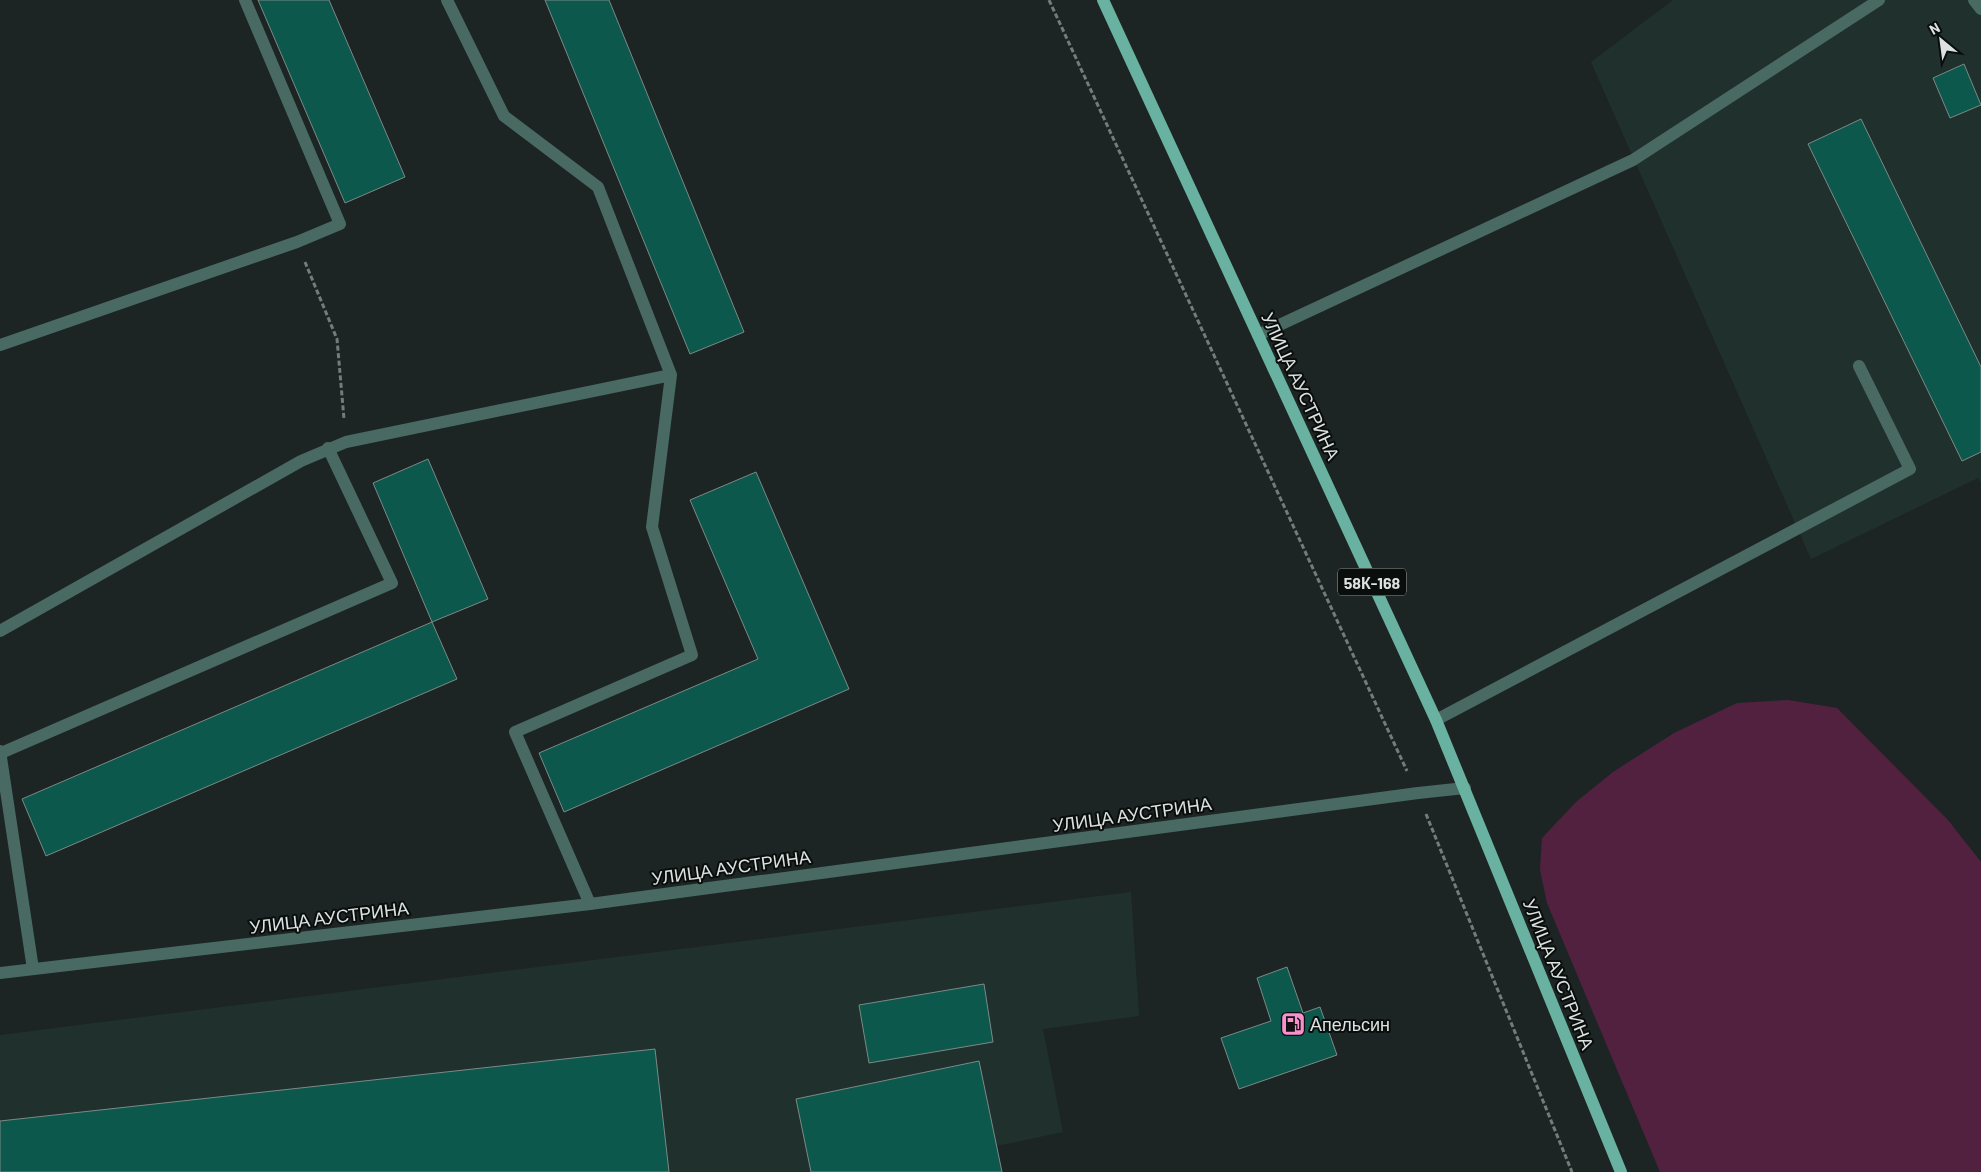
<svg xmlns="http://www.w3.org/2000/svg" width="1981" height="1172" font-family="Barlow,sans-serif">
  <rect width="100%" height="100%" fill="#1c2523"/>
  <path fill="#20312d" d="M1673,0h308v483l-3,-5 -167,81 -220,-497z
    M1131,892l8,124 -96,13 20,103 -66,14 5,26h-1002v-137z"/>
  <path fill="#532140" d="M1788,700l49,8 111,112 33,42v310h-321l-113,-269 -7,-33 2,-32 34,-36 37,-30 61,-39 63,-30z"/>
  <path fill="#0c584c" stroke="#7d8986" d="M258,0h71l76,177 -60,26z
    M545,0h64l135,332 -54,22z
    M1964,64l17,41 -31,13 -17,-40z
    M1861,119l120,248v85l-19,9 -154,-317z
    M428,459l60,140 -56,23 -59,-139z
    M756,472l93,217 -285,123 -25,-59 219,-94 -68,-159z
    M432,622l25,57 -411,177 -24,-57z
    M1287,967l16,46 17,-6 17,48 -98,34 -18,-51 50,-17 -14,-43z
    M984,984l9,58 -124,21 -10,-58z
    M655,1049l14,123h-669v-51z
    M979,1061l23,111h-191l-15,-73z"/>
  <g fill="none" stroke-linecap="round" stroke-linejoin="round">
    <path stroke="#747c7a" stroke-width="3" stroke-dasharray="5 2.5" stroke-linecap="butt" d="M1049,0l358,771
      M305,262l32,77 7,80
      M1426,814l146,358"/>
    <path stroke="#486a62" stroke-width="12" d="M447,0l57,116 94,71 73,188 -19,152 40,128 -177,77 75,172
      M1974,0l7,9
      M1258,335l375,-175 246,-160
      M0,345l297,-103 43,-18 -95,-224
      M0,631l301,-170 45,-19 325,-67
      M1436,720l474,-251 -51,-103
      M0,751l33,218
      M1,753l391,-170 -64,-135"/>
    <path stroke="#486a62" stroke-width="12" d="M0,973l590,-69 828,-111 47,-5"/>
    <path stroke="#69b1a1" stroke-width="12" d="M1103,0l333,720 185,452"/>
  </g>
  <defs>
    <symbol id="fuel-square" viewBox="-11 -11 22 22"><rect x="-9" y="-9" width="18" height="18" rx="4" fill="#f790cd" stroke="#090d0c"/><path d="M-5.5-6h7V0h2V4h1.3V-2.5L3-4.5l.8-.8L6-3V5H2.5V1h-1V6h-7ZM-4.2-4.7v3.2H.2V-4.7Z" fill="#111"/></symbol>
  </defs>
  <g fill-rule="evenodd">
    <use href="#fuel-square" x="1279" y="1010" width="28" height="28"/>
  </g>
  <g text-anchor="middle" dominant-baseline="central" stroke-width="4" stroke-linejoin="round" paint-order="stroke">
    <rect fill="#090d0c" stroke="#9da2a0" stroke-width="1" x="1338" y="568.5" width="68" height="27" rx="4"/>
    <g font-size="16" font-weight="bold" fill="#dce2e0">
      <text x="1372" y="582">58К-168</text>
    </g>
    <g font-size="18" fill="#dce2e0" stroke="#090d0c">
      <text transform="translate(1301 386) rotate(65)">УЛИЦА АУСТРИНА</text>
      <text transform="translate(1132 814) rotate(-8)">УЛИЦА АУСТРИНА</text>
      <text transform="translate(731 867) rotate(-8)">УЛИЦА АУСТРИНА</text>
      <text transform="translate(329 917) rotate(-7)">УЛИЦА АУСТРИНА</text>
      <text transform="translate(1559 974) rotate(68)">УЛИЦА АУСТРИНА</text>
    </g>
    <g font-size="18" fill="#dce2e0" stroke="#090d0c" text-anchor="start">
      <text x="1310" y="1024">Апельсин</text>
    </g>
  </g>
  <g transform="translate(1941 40) rotate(331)" stroke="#090d0c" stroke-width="4" paint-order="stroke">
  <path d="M0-4L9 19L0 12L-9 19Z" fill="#dce2e0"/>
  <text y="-8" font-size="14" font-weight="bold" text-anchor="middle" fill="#dce2e0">N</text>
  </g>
</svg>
